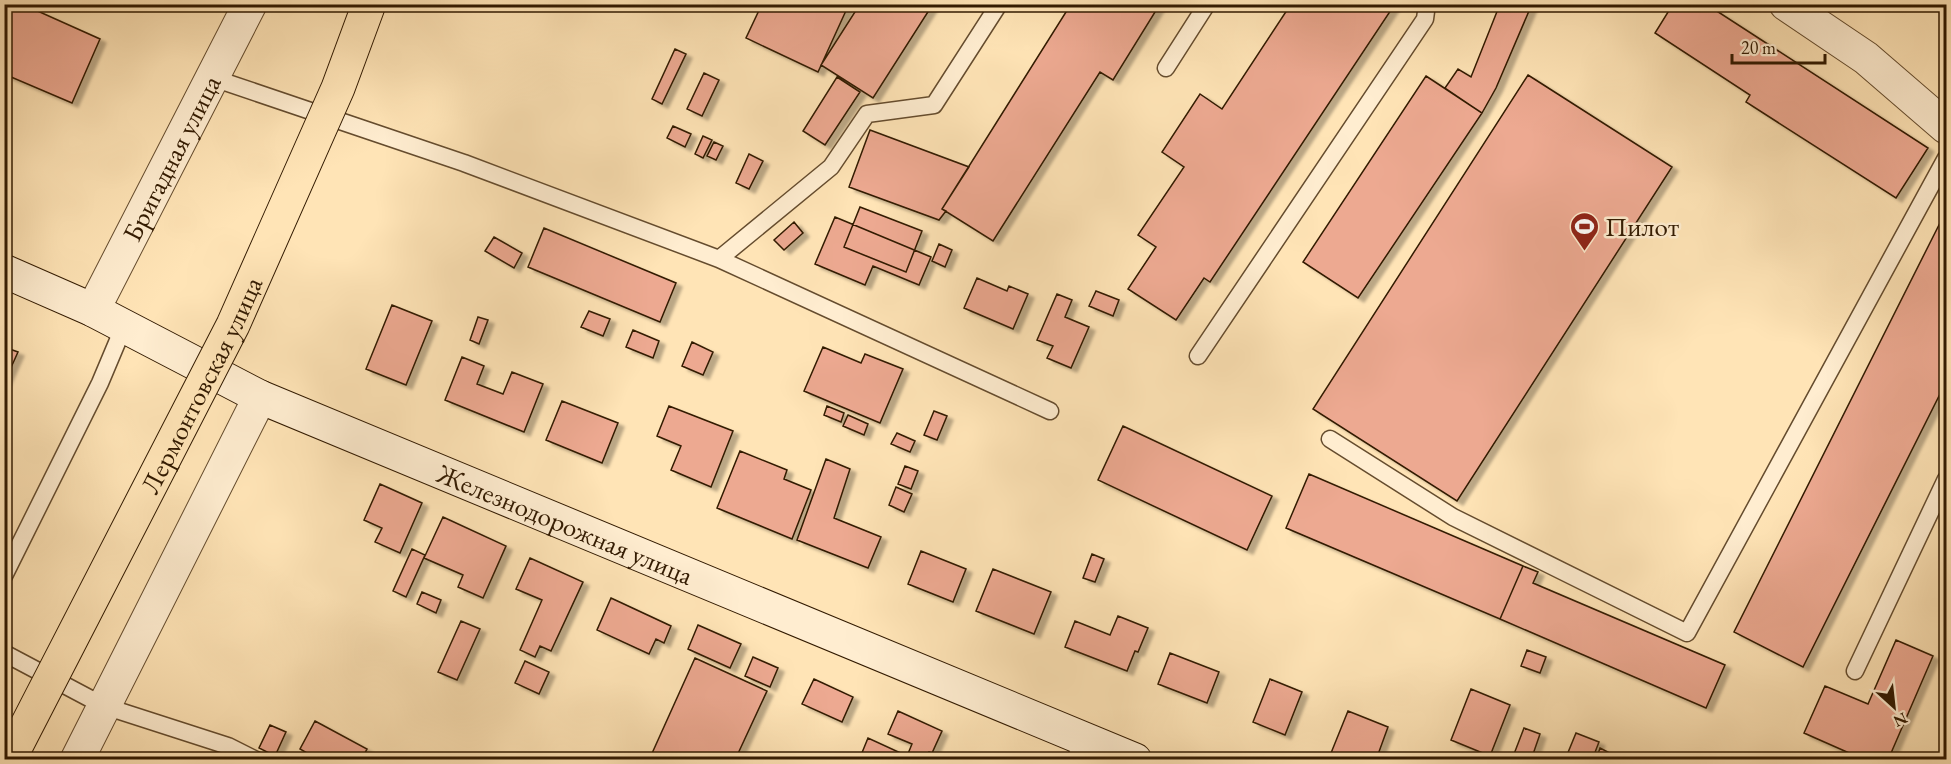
<svg xmlns="http://www.w3.org/2000/svg" width="1951" height="764" font-family="'EB Garamond',serif">
  <defs>
    <filter id="shadow"><feDropShadow dx="6" dy="4" stdDeviation="1.5" flood-color="#0004"/></filter>
  </defs>
  <rect width="100%" height="100%" fill="#ffe4b6"/>
  <filter id="stains"><feTurbulence type="fractalNoise" baseFrequency=".00333" numOctaves="4"/><feColorMatrix values="0 0 0 0 .2 0 0 0 0 .09 0 0 0 0 .02 0 0 0 .5 -.17"/></filter>
  <radialGradient id="worn" r=".72"><stop offset=".6" stop-color="#630" stop-opacity="0"/><stop offset="1" stop-color="#630" stop-opacity=".3"/></radialGradient>
  <path fill="#eda991" stroke="#321a01" stroke-width="1.5" filter="url(#shadow)" d="M4,4h18l78,35 -28,64 -68,-29z
    M762,4h87l-31,68 -72,-34z
    M860,4h73l-60,94 -52,-33z
    M1071,4h89l-47,76 -13,-8 -107,169 -51,-32z
    M1291,4h104l-185,278 -6,-4 -28,42 -48,-31 28,-42 -18,-12 46,-68 -22,-15 38,-58 22,15z
    M1500,4h32l-36,84 -14,25 -37,-25 13,-19 13,8z
    M1673,4h33l222,144 -32,50 -150,-96 4,-7 -95,-62z
    M675,49l11,5 -24,50 -10,-5z
    M704,73l15,7 -17,36 -15,-7z
    M1528,75l144,92 -215,334 -144,-92z
    M1426,76l56,37 -124,185 -55,-36z
    M837,77l23,15 -35,53 -22,-14z
    M673,126l18,8 -6,13 -18,-9z
    M870,130l99,37 -27,42 4,2 -7,9 -90,-33z
    M703,136l9,4 -9,18 -8,-4z
    M714,142l9,4 -7,14 -9,-4z
    M749,154l14,7 -14,28 -13,-6z
    M860,207l62,24 -16,41 -62,-25z
    M1946,211v171l-143,285 -69,-35z
    M835,217l96,40 -12,28 -46,-19 -8,19 -50,-21z
    M794,222l9,11 -19,17 -10,-10z
    M544,228l132,55 -16,39 -132,-55z
    M494,237l28,16 -8,15 -29,-17z
    M939,244l13,6 -7,17 -13,-6z
    M977,278l30,13 2,-5 19,8 -15,35 -49,-21z
    M1096,291l23,9 -6,16 -24,-10z
    M1057,294l15,6 -7,17 24,10 -18,41 -24,-10 6,-12 -16,-6z
    M392,305l40,16 -26,64 -40,-16z
    M589,311l21,8 -7,17 -22,-9z
    M478,317l10,3 -9,24 -9,-4z
    M633,330l26,11 -6,17 -27,-11z
    M692,342l21,10 -10,23 -21,-9z
    M4,347l14,5 -14,31z
    M823,347l38,16 4,-9 38,15 -23,54 -76,-32z
    M462,357l22,9 -7,18 26,10 9,-22 31,12 -19,48 -79,-32z
    M562,401l56,22 -16,40 -56,-23z
    M669,406l64,25 -22,56 -40,-17 10,-24 -24,-10z
    M827,406l17,7 -3,9 -17,-7z
    M934,411l13,5 -10,24 -13,-5z
    M848,415l20,9 -4,11 -21,-9z
    M1123,426l149,70 -25,54 -149,-70z
    M897,433l18,8 -5,11 -19,-8z
    M740,451l47,19 -3,9 27,11 -19,49 -75,-31z
    M826,459l24,10 -16,49 47,19 -13,31 -71,-28z
    M905,466l13,5 -7,18 -13,-5z
    M1309,474l214,92 -23,53 -214,-91z
    M380,484l42,19 -22,50 -25,-11 7,-14 -18,-8z
    M896,487l16,7 -8,18 -15,-7z
    M443,517l63,29 -23,52 -25,-11 5,-12 -39,-17z
    M412,549l13,6 -19,42 -13,-6z
    M921,551l45,18 -13,33 -45,-18z
    M1092,554l12,5 -9,23 -12,-4z
    M530,558l53,24 -32,69 -11,-5 -5,11 -15,-7 22,-50 -26,-11z
    M1523,566l15,6 -5,11 192,82 -19,43 -206,-89z
    M993,569l58,23 -17,42 -58,-23z
    M422,592l19,8 -5,13 -19,-9z
    M611,598l60,28 -7,17 -8,-4 -7,15 -52,-24z
    M1118,616l30,12 -10,24 -3,-1 -8,20 -62,-24 10,-26 35,14z
    M461,621l19,8 -23,51 -19,-8z
    M698,625l43,19 -11,24 -42,-19z
    M1896,640l37,16 -45,104h-23l-61,-27 21,-47 43,18z
    M1527,650l19,7 -6,16 -19,-7z
    M1170,653l49,19 -12,31 -49,-19z
    M753,657l25,11 -8,19 -25,-11z
    M695,658l72,33 -32,69h-86z
    M525,661l24,11 -10,22 -24,-11z
    M814,679l39,18 -11,25 -40,-18z
    M1270,679l32,13 -17,43 -32,-13z
    M1471,689l39,16 -20,51 -39,-16z
    M898,711l44,20 -10,22 -3,-1 -3,8h-67l9,-22 39,18 5,-12 -24,-10z
    M1348,711l40,16 -12,33h-28l-17,-7z
    M315,721l52,28 -6,11h-42l-19,-11z
    M270,725l16,7 -11,24 -16,-8z
    M1524,728l16,6 -9,26 -17,-6z
    M1576,733l23,9 -7,18h-15l-10,-5z
    M1600,748l8,4 -3,8h-9z
    M215,753l14,7h-17z"/>
  <g fill="none" stroke-linecap="round" stroke-linejoin="round">
    <defs>
      <path id="lane" d="M1166,68l41,-64
        M213,78l251,85 255,96 331,152
        M719,259l112,-92 36,-53 67,-9 65,-101
        M1198,356l227,-337 2,-15
        M1330,439l123,78 234,116 259,-475
        M4,576l96,-193 24,-57
        M4,653l100,53 124,40 28,14
        M1855,671l91,-192
        M1074,760l12,-19"/>
      <g id="street">
        <path d="M1786,4l80,54 80,69"/>
        <path id="s1" d="M93,310l157,-306"/>
        <path d="M77,760l183,-363"/>
      </g>
      <g id="secondary">
        <path id="s2" d="M4,271l89,39 167,87 875,363"/>
      </g>
    </defs>
    <use href="#lane" stroke="#654c2e" stroke-width="19"/>
    <use href="#street" stroke="#654c2e" stroke-width="35"/>
    <use href="#secondary" stroke="#321a01" stroke-width="35"/>
    <use href="#lane" stroke="#ffedd0" stroke-width="16"/>
    <use href="#street" stroke="#ffedd0" stroke-width="33"/>
    <use href="#secondary" stroke="#ffedd0" stroke-width="33"/>
    <defs>
      <g id="primary-bridge">
        <path id="s3" d="M11,756l222,-431 105,-237 31,-84"/>
      </g>
    </defs>
    <use href="#primary-bridge" stroke="#321a01" stroke-width="35" stroke-linecap="butt"/>
    <use href="#primary-bridge" stroke="#ffe4b6" stroke-width="33"/>
  </g>
  <defs>
    <symbol id="stadium-pin" viewBox="-11 -11 22 30"><path d="M0 17L-7.5 6A9.5 9.5 0 1 1 7.5 6Z" fill="#8f2418" stroke="#ffedd0"/><path d="M0-5a6.5 5 0 1 0 0 10a6.5 5 0 1 0 0-10ZM-3.5-1.8h7v3.6h-7Z" fill="#fff"/></symbol>
  </defs>
  <g fill-rule="evenodd">
    <use href="#stadium-pin" x="1568" y="210" width="33" height="45"/>
  </g>
  <g text-anchor="middle" dominant-baseline="central" stroke-width="5" stroke-linejoin="round" paint-order="stroke">
    <g font-size="27" fill="#321a01" stroke="#ffedd0">
      <text stroke="none"><textPath href="#s1" startOffset="171">Бригадная улица</textPath></text>
      <text stroke="none"><textPath href="#s3" startOffset="417">Лермонтовская улица</textPath></text>
      <text stroke="none"><textPath href="#s2" startOffset="616">Железнодорожная улица</textPath></text>
    </g>
    <g font-size="27" fill="#321a01" stroke="#ffedd0" text-anchor="start">
      <text x="1605" y="226">Пилот</text>
    </g>
  </g>
  <rect width="1951" height="764" fill="none" stroke="#ffe4b6" stroke-width="24"/>
  <rect x="6" y="6" width="1939" height="752" fill="none" stroke="#321a01" stroke-width="3"/>
  <rect x="12" y="12" width="1927" height="740" fill="none" stroke="#321a01" stroke-width="1.5"/>
  <g transform="translate(1894 707) rotate(153)" stroke="#ffedd0" stroke-width="4.5" paint-order="stroke">
  <path d="M0-4.5L10 22L0 15L-10 22Z" fill="#321a01"/>
  <text y="-9" font-size="16" font-weight="bold" text-anchor="middle" fill="#321a01">N</text>
  </g>
  <path d="M1732 54v9h93v-9" fill="none" stroke="#321a01" stroke-width="3"/>
  <text x="1741" y="54" font-size="18" fill="#321a01" stroke="#ffedd0" stroke-width="4.5" paint-order="stroke">20 m</text>
  <rect width="100%" height="100%" filter="url(#stains)"/>
  <rect width="100%" height="100%" fill="url(#worn)"/>
</svg>
